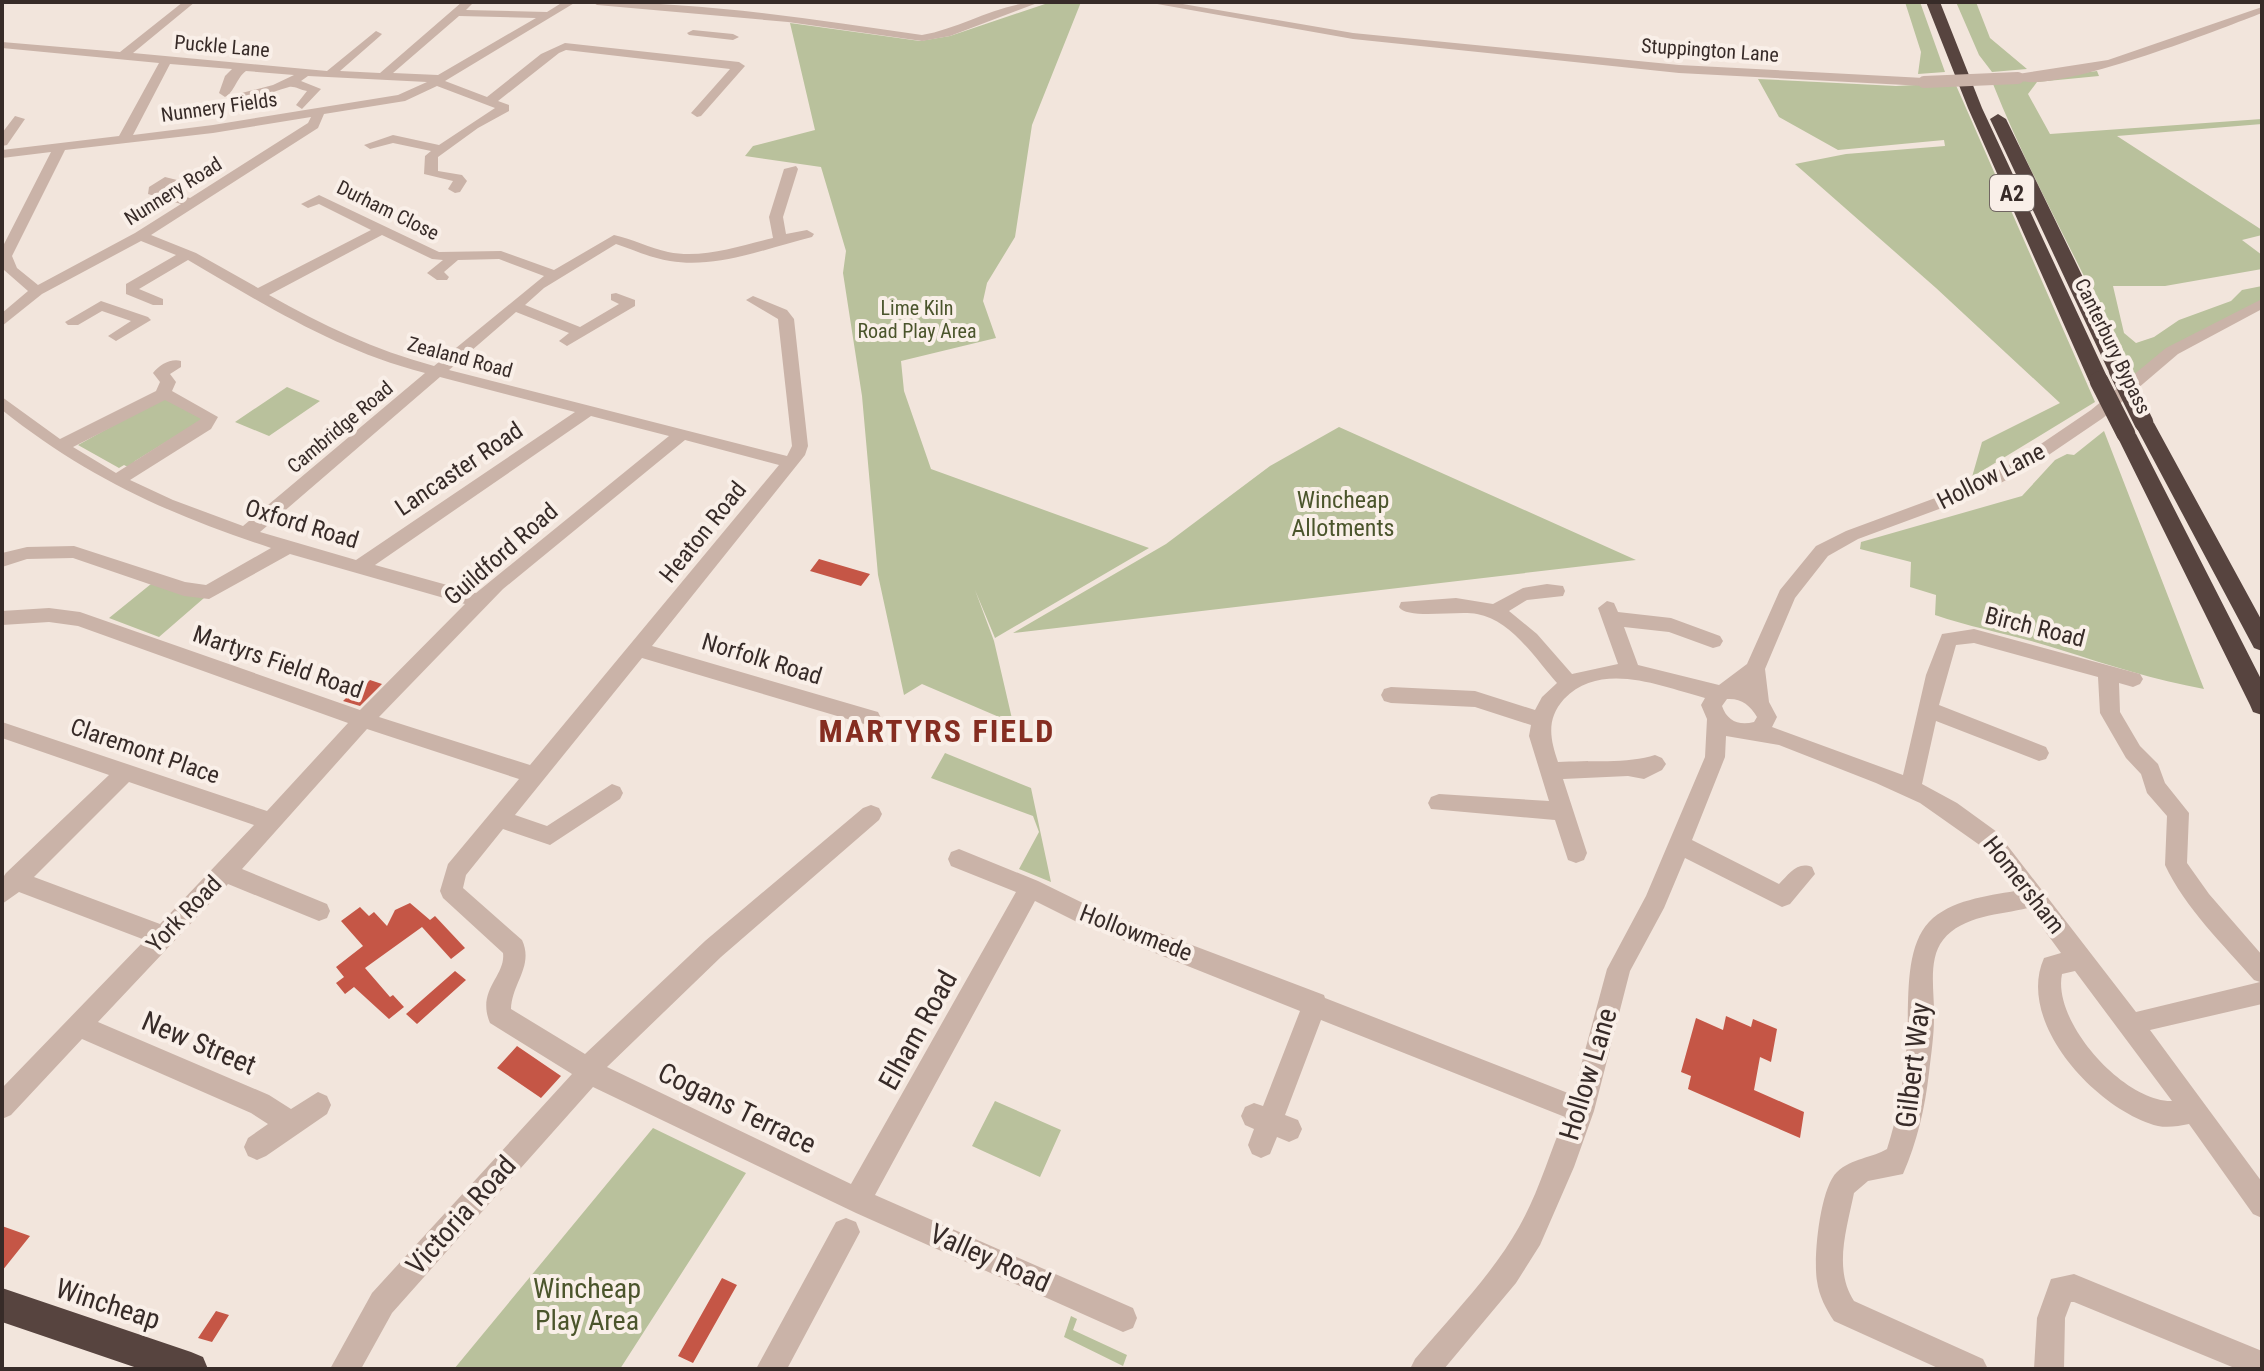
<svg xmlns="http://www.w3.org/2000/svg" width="2264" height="1371" font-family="'Roboto Condensed',sans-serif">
  <rect width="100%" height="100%" fill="#f2e5dc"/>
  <path fill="#b9c19c" d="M1051,2h30l-49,123 -17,112 -28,46 -4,18 13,37 -95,23 3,30 27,78 218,79 -154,90 -20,-48 19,51 19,82 -91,-39 -18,11 -26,-120 -16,-179 -19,-123 3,-22 -25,-84 -76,-11 8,-10 62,-16 -25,-107 130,18 30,-5z
    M1905,2h15l25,70 -27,2 3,-22z
    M1956,2h20l14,36 37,31 -35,3 -13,-17z
    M2097,71l2,5 -62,6 -9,12 22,40 212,-15v5l-145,12 145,94v5l-20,5 20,15v14l-97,17h-52l11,47 12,10 18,-6 25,-17 52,-19 11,-11 20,-4v14l-128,81c-44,-101 -101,-196 -141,-297z
    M1758,79l138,7 59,-3 140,319 -123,75 10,-35 78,-39 -124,-115 -141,-124 51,-10 99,-8 -1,-6 -106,10 -59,-33z
    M287,387l33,14 -51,35 -34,-14z
    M163,398l42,20 -70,43 -5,7 -6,-3 -5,3 -41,-23z
    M1339,427l297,133 -623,73 153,-89 104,-78z
    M2104,431l100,258c-49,-9 -96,-24 -143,-39 -42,-14 -85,-21 -126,-35l1,-20 -26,-8 1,-25 -51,-13 1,-7 161,-46 33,-36 12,-6 7,1z
    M151,584l53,14 -45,39 -50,-19z
    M945,753l86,35 20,94 -32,-13 20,-37 -6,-16 -102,-38z
    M995,1101l66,29 -21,47 -68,-31z
    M653,1128l93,45 -126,196h-166z
    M1071,1316l6,3 -4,11 54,25 -4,11 -59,-29z"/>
  <path fill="#c55646" d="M819,559l51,15 -9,12 -51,-15z
    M370,680l12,4 -22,22 -17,-5 19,-18 4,1z
    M410,903l20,17 5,-4 30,32 -14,11 -29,-32 -57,41 25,29 3,-2 11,12 -15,12 -35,-32 -9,7 -9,-11 8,-6 -8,-10 27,-21 -22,-25 19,-14 9,9 5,-4 13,14 8,-16z
    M455,971l11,9 -49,44 -11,-10z
    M1726,1016l25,11 2,-8 24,10 -6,33 -11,-5 -6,33 50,22 -4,26 -112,-49 3,-13 -10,-4 15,-54 27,12z
    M517,1046l44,30 -20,22 -44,-30z
    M2,1226l28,10 -28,35z
    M722,1278l15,7 -44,78 -15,-7z
    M216,1311l13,4 -17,27 -14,-4z"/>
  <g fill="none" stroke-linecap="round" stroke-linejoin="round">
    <path fill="#cab3a8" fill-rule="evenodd" d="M183,2h12l-62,51 194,18 49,-40 6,3 -2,2 -40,35 40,2 82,-71h12l-8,8 81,2 16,-10h13l-131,79 42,16 54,-43 24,-11 174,19 6,4 -44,50 -4,1 -6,-4 39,-44 -164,-19 -7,3 -61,48 11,4v6l-31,17 -40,29v14l24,4 5,6 -7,11 -5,1 -7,-4 5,-8 -29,-7 1,-18 6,-5 -38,-8 -23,6 -6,-4 29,-10 46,10 56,-37 -58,-22 -32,15 -81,13 -6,14 -167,107 45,18 62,35 113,-58 -52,-26 -11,4 -7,-4 18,-9 120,57 62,-1 53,19 60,-35c18,4 36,13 54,17 35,7 71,-6 105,-14l-4,-21 15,-48 12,-3 2,3 -15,48 3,17 21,-4 7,4 -2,3c-45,11 -95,32 -142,24 -19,-3 -36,-11 -54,-17l-72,44 -19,17 55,22 39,-23 -8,-4v-6l5,-1 19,7v6l-68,40 -8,-5 10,-8 -53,-21 -67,58 338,86 5,-10 -14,-127 -32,-19 7,-4 34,14 7,9 14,127 -3,9 -153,191 219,64 7,2 3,6 -3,6 -7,2 -229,-68 -127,157 32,11 65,-42 8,3 3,6 -3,6 -70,46 -47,-16 -37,46 -3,13 59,52c12,26 -10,43 -11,69l74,45 120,-113 158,-133 8,-3 8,3 3,6 -3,6 -158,137 -114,110 244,117 165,-292 -65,-26 -3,-7 3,-7 8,-3 79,32 53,26 233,88 1,3 248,97 34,-126 39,-73 59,-139 2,-38 -6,-14 4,-7c-43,-11 -103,-38 -141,1 -18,20 -14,40 -6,63 29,-2 71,2 97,-7l7,3 4,6 -4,6 -18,9 -16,-3 -65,3 24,74 -3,7 -8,3 -8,-3 -13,-40 -124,-11 -3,-6 3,-6 8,-3 110,7 -20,-65 2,-11 -56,-18 -84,-4 -7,-2 -3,-6 3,-6 7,-2 84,4 60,19 7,-13 15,-14c-22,-25 -46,-63 -80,-69 -18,-4 -70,6 -78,-7l2,-5 55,-4 37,6 30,-16 24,-4 16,2 2,5 -2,5 -36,4 -18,11 28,23 35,40 46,-10 -20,-56 9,-7 7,2 4,9 53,6 49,18 3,5 -3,5 -7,2 -44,-16 -45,-5 14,38 81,20 28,-21 33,-74 36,-44 30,-15 119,-44 51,-26 75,-51 75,-62 96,-49v10l-84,45 -75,64 -75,51 -51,26 -119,44 -30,17 -33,42 -30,71 4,33 8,15 -5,10 131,48 23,-100 16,-41 32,-5 166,45 3,5 -3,5 -7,3 -14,-4 1,29 20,34 18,18 7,19 24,30 -2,50 22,31 53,61v49l-112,26 112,152v36l-9,-4 -64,-90c-10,2 -21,4 -31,2 -60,-15 -143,-103 -114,-168l17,-5 -33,-45c-28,7 -65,7 -85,32 -16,20 -8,54 -9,78 0,18 -3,37 -5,55 -4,35 -12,69 -26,101l-35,7 -14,12c-7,35 -21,76 0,108l129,58 5,10h-48l-106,-48c-8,-12 -15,-25 -17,-40 -4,-23 3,-93 20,-109 15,-14 35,-14 50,-23 10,-31 16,-63 19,-96 5,-39 -5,-101 23,-131 21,-22 58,-26 86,-31l-34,-45 -61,-43 -44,-20 -97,-38 -53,-9 -1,21 -33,83 87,44c10,-10 18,-23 33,-17l3,7 -25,30 -8,3 -97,-49 -21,50 -34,63 -36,140 -20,56 -34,78 -24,38 -72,86h-34l5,-10c36,-43 77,-84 104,-132 20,-35 30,-73 46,-110l-244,-97 -36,95 13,5 4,9 -4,9 -9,4 -12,-5 -7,17 -9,4 -9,-4 -4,-9 6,-16 -9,-4 -4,-9 4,-9 9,-4 9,3 37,-95 -225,-90 -40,-20 -160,294 258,113 4,10 -4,10 -10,4 -267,-119 -263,-126 -201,226 -31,56h-31l42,-76 200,-219 -82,-51c-14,-33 16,-47 13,-70l-60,-55 -3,-7 8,-27 71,-85 -152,-50 -125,140 85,35 3,7 -3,7 -8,3 -91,-37 -130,138 171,73 22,14 27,-17 9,4 4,9 -4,9 -61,42 -9,4 -9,-4 -4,-9 4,-9 20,-14 -17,-11 -169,-74 -71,76 -9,4v-31l143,-148 -126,-48 -17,12v-25l4,-6 103,-98 -107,-37v-16l265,89 81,-88 -270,-97 -29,-4 -47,3v-14l47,-3 31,4 280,98 105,-106 -175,-50 -81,45 -25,-3 -111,-38 -46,1 -25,8v-14l25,-6 47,-1 111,36 21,3 65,-37c-101,-33 -185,-71 -269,-138v-13l58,42 96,-48 4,-9 -7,-9c6,-8 18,-15 28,-12v6l-11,7 6,8 -4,9 46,26 -7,12 -81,51 43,20 70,26 182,-153c-89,-23 -158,-67 -237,-113l-49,29 24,10v6h-10l-27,-11v-10l50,-29 -35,-14 -99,53 -40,32v-13l26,-22 -24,-21 -2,-22 49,-96 -49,6v-8l117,-14 40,-73 -157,-15v-6l118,10zM459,16l77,2 -98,57 -45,-2zM170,64l62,5 -7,7 -6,17 6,4c9,-4 12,-20 21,-26l48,4 -21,10 -35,9c13,9 35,-3 51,-7 6,-1 11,3 18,4l-11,14 6,4 19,-20 -20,-8 7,-5 119,6 -29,13 -185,30 -80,10zM311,117l-3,6 -118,75 -29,-7 16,-11 -12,-3 -16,10 -1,7 33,10 -46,29 -97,52 -21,-17 -5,-12 53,-106 148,-17zM382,235l50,24 11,1 -16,13 10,7h10l2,-3 -5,-5 14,-12 41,-1 45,17 -110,90c-59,-16 -112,-41 -165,-71zM440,377l135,35 -219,148 -96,-28zM165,400l36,19 -85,54 -43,-26zM591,416l78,20 -193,157 -101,-28zM685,440l94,25 -249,300 -151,-48 124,-128zM1974,643l124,34 2,36 26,45 15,16 6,19 20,23 -2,49c20,43 58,79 89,115l6,2 -124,30 -139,-180 -40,-29 -35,-19 14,-63 103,40 7,-2 3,-6 -3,-6 -107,-42 17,-60zM1727,699c14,-1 23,6 30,18l-3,5c-15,4 -27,-1 -32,-16zM129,782l125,43 -94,99 -126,-47zM2075,971l97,130c-48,1 -120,-79 -110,-127z
      M592,2c110,0 221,17 330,33 40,-7 78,-33 118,-33l-90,34 -28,5 -134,-19 -191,-17z
      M1146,2h25l182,31 326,32 245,13 6,4 -6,4 -245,-13 -326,-34z
      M2262,7v6c-40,15 -218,87 -250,65l6,-4 90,-14z
      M693,30l40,4 6,3 -6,3 -44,-5 -2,-2z
      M15,116l10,3 -18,26 -5,1v-13z
      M101,301l47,16 3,3 -35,21 -8,-5 23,-15 -29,-10 -24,14h-10l-3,-3z
      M846,1218l10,4 4,10 -73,137h-31l80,-147z
      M2074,1274l188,77v18h-25l-163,-67h-3l-6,16 -1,51h-30l3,-51 14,-39z"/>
    <path fill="#57443f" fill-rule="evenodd" d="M1926,2h14l42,106 127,273 -3,4 -7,2 -10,-6 -121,-273z
      M1998,114l8,5 122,251 -3,4 -7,2 -10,-6 -118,-251z
      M2144,417l10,6 108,198v30l-8,-3 -120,-225z
      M2126,428l10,6 126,247v34l-9,-3 -3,-7 -134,-271z
      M2,1288l189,64 12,5 5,12h-68l-138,-47z"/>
    <path stroke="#cab3a8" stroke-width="12" d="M1924,82l94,-4"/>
    <path stroke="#57443f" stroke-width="19" d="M2118,370l26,53
      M2099,381l27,53"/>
  </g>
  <g text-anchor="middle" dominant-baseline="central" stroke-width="8" stroke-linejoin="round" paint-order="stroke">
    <g font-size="20" fill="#372b28" stroke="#f9efe8">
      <text transform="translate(222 46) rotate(5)">Puckle Lane</text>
      <text transform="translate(1710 50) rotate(4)">Stuppington Lane</text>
      <text transform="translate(219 107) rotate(-8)">Nunnery Fields</text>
      <text transform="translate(173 191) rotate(-32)">Nunnery Road</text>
      <text transform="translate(388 210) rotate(26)">Durham Close</text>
      <text transform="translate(2113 346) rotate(64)">Canterbury Bypass</text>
      <text transform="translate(460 357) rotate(15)">Zealand Road</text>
      <text transform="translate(340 427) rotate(-40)">Cambridge Road</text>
    </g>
    <g font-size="20" fill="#4b552c" stroke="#f9efe8">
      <text x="917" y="308">Lime Kiln<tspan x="917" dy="23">Road Play Area</tspan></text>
    </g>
    <rect fill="#f9efe8" stroke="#716662" stroke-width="2" x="1990" y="175" width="44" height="36" rx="6"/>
    <g font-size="22" font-weight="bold" fill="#372b28">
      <text x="2012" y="193">A2</text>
    </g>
    <g font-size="24" fill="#372b28" stroke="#f9efe8">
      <text transform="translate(459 469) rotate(-34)">Lancaster Road</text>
      <text transform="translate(1991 476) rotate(-27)">Hollow Lane</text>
      <text transform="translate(302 524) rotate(17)">Oxford Road</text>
      <text transform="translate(703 532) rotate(-51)">Heaton Road</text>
      <text transform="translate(501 554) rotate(-41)">Guildford Road</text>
      <text transform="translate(2035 627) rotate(14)">Birch Road</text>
      <text transform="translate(762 659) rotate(17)">Norfolk Road</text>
      <text transform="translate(278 662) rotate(19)">Martyrs Field Road</text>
      <text transform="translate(145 751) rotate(19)">Claremont Place</text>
      <text transform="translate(2024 885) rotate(52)">Homersham</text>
      <text transform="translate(184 914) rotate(-46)">York Road</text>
      <text transform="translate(1136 933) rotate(21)">Hollowmede</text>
    </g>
    <g font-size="24" fill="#4b552c" stroke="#f9efe8">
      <text x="1343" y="500">Wincheap<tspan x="1343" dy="28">Allotments</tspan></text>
    </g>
    <g font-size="28" fill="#372b28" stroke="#f9efe8">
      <text transform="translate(918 1030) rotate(-61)">Elham Road</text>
      <text transform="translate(199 1043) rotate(23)">New Street</text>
      <text transform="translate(1913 1065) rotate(-83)">Gilbert Way</text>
      <text transform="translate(1588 1074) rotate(-73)">Hollow Lane</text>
      <text transform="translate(737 1108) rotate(26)">Cogans Terrace</text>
      <text transform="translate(461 1215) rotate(-48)">Victoria Road</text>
      <text transform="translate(990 1258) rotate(24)">Valley Road</text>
      <text transform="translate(108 1304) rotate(18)">Wincheap</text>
    </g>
    <g font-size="28" fill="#4b552c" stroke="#f9efe8">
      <text x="587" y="1288">Wincheap<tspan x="587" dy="32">Play Area</tspan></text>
    </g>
    <g font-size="32" font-weight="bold" letter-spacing="2" fill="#852d21" stroke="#f9efe8">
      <text x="937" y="731">MARTYRS FIELD</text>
    </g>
  </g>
  <rect width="2264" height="1371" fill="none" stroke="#372b28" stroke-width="8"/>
</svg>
